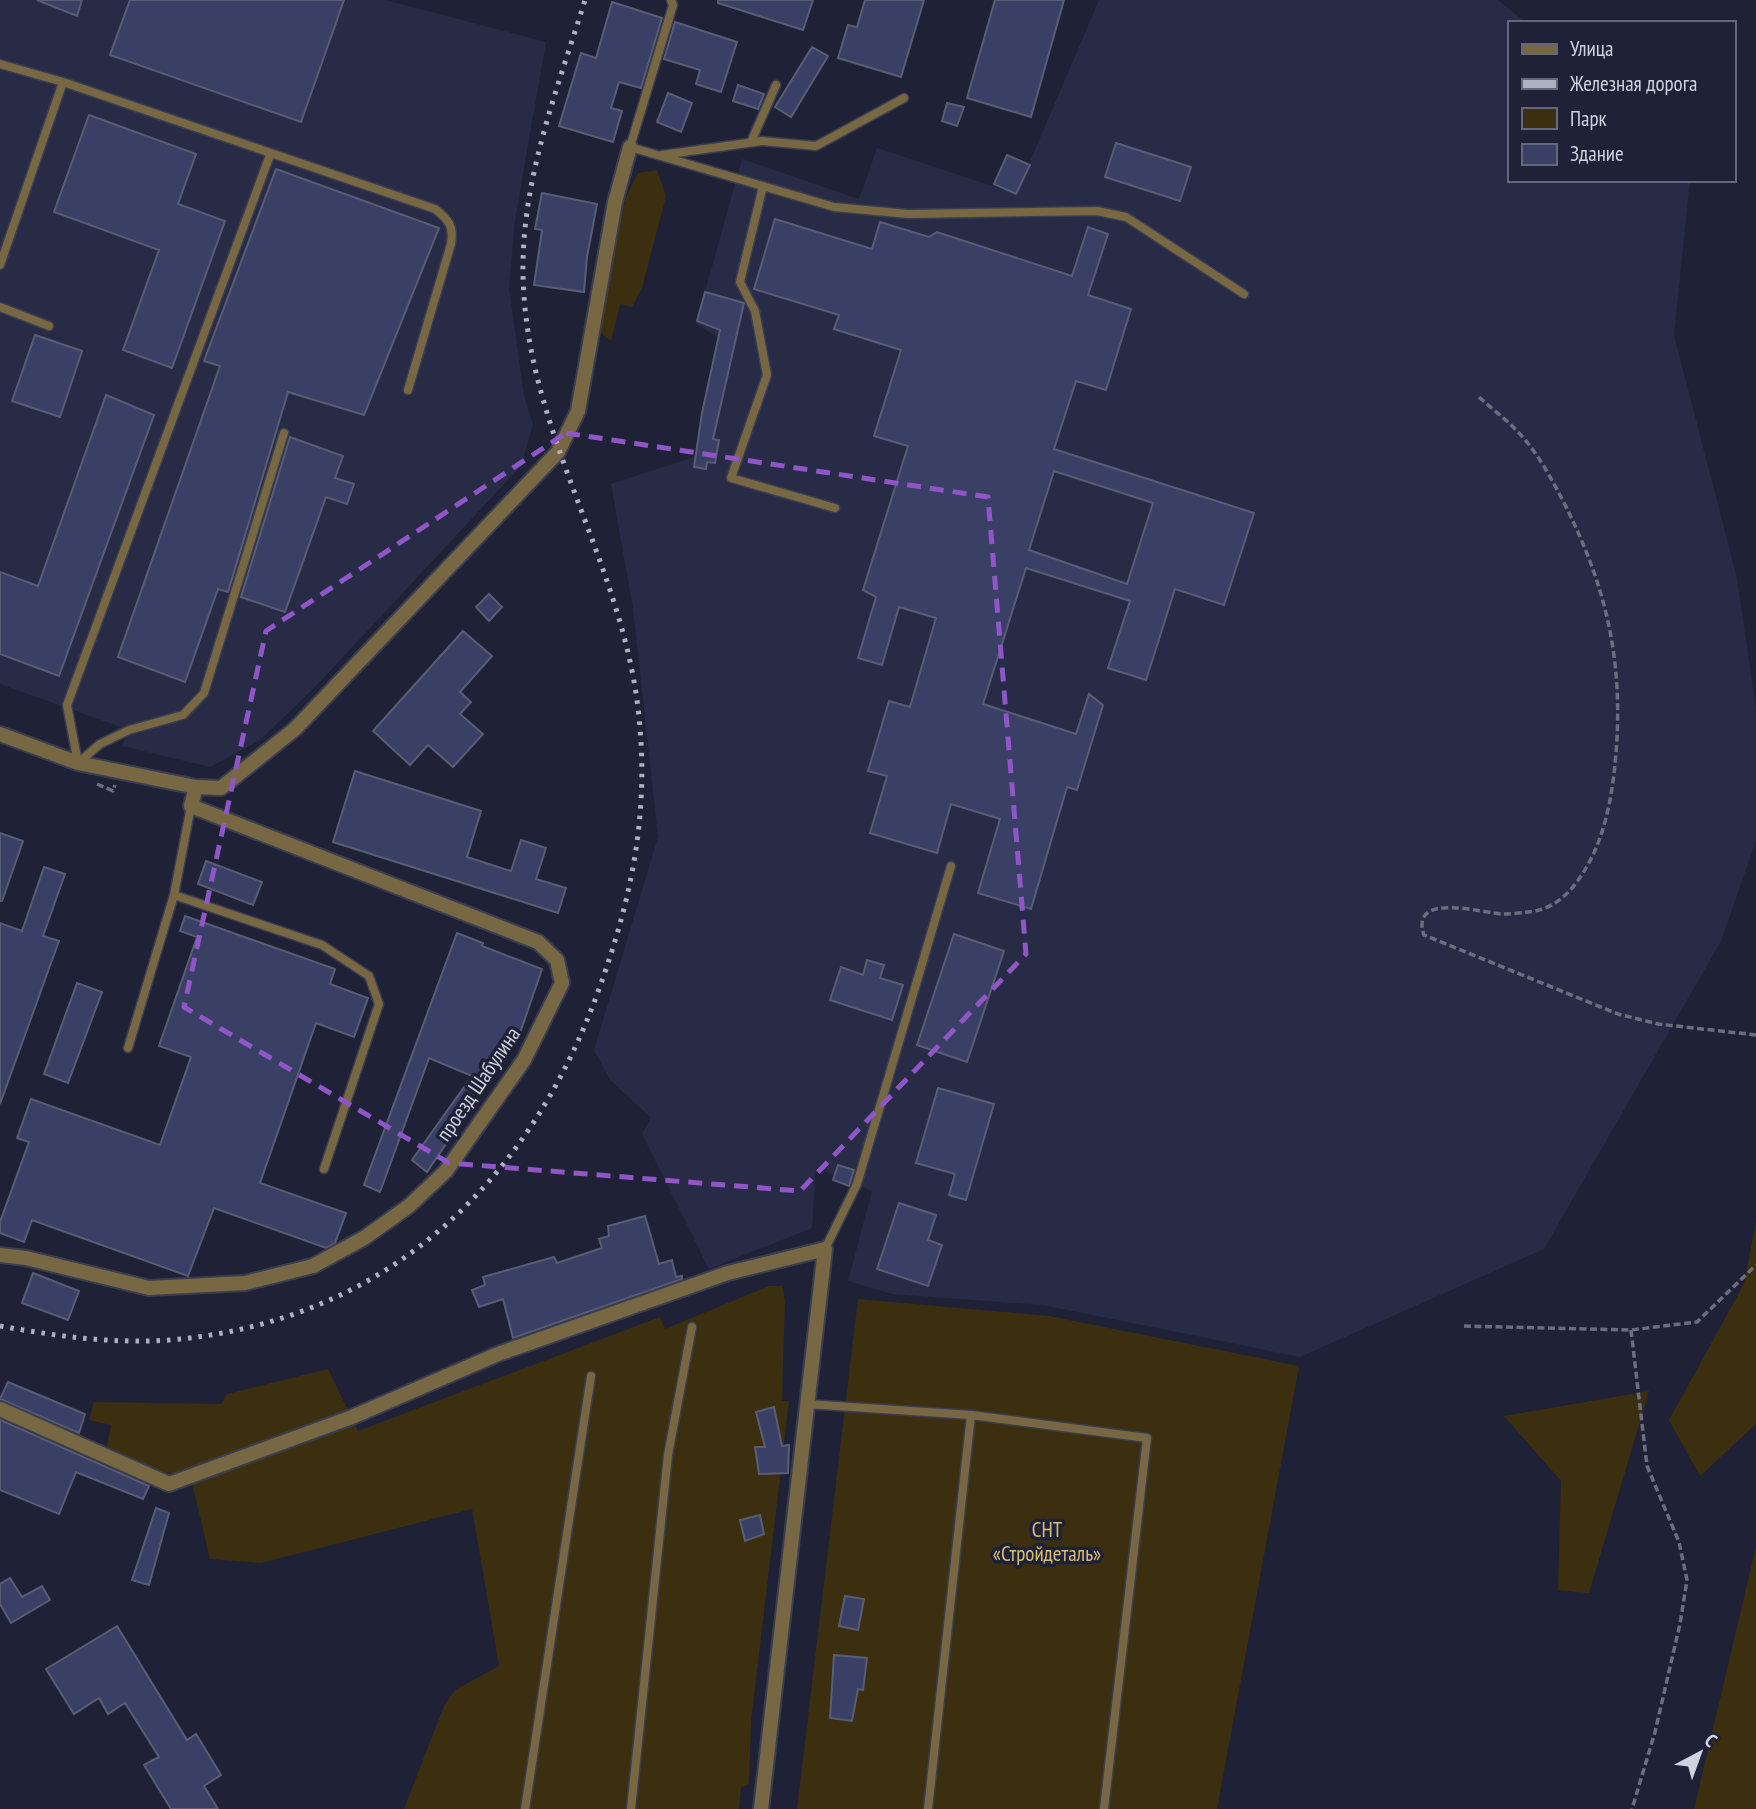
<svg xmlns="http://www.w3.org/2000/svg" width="1756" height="1809" font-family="'PT Sans Narrow',sans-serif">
  <rect width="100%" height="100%" fill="#1f2236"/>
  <path fill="#272b45" d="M0,0h385l161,42 -31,178 -6,68 15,108 9,28 -12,42 -205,220 -57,55 -49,26 -88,-21 7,-16 -129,-46z
    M1099,0h399l28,23h-17v157h181l-16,155 63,243 19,131v132l-35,100 -177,308 -244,108 -257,-52 -151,-11 -44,-13 24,-90 -56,-23 -4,60 -103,41 -67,-135 9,-16 -41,-38 -16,-30 64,-213 -25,-229 -22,-124 98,-32 26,-104 -39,-24 46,-165 117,40 18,-51 139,46z"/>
  <path fill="#3c2f0f" d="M657,170l9,26 -24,92 -10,19 -12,-3 -9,37 -13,-11 17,-87 11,-46 12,-24z
    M1756,1222v202l-56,52 -31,-56 75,-136z
    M769,1286h13l3,15 -3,100h7l-38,320 -2,63 -8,3 -2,22h-335l40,-103 11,-16 44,-24 -27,-157 -211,54 -51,-4 -20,-85 -40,-2 -44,-19 5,-28 -22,-5 5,-18 127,2 6,-10 101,-25 30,62 302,-114 5,12z
    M858,1299l191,17 250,50 -82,443h-420z
    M1649,1391l-60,202 -31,-3 3,-109 -57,-65z
    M1756,1547v262h-62z"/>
  <path fill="#3a3f66" stroke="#595d74" stroke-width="2" fill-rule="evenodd" d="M37,0h45l-5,16z
    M130,0h214l-43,122 -191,-67z
    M718,0h95l-10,30 -85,-27z
    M865,0h59l-23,77 -63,-19 10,-33 9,2z
    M995,0h69l-33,117 -64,-19z
    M612,2l50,16 -21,70 -22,-6 -8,26 11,3 -9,31 -54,-16 22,-73 15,5z
    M675,22l62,20 -16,50 -25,-8 4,-14 -36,-11z
    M812,47l16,9 -37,61 -16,-10z
    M738,85l26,9 -6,15 -25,-8z
    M668,93l24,10 -11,29 -24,-10z
    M947,103l17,4 -7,19 -15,-5z
    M89,115l107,39 -18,50 47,17 -53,147 -49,-18 36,-100 -105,-38z
    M1116,143l75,24 -11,34 -75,-24z
    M1007,155l23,10 -14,29 -22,-10z
    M276,169l163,59 -75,187 -76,-23 -60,200 -10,-3 -33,93 -67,-25 102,-291 -16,-5z
    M542,193l55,11 -10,53 -3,35 -50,-7 8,-55 -7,-1z
    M775,219l97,30 8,-27 49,15 8,-5 135,44 16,-49 20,7 -20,61 43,14 -25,81 -30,-9 -22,68 200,64 -30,92 -49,-16 -29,91 -38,-12 22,-67 -104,-33 -43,136 93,30 13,-40 14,11 -26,85 -10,-3 -36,122 -53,-16 22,-74 -49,-15 -14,49 -67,-20 17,-57 -19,-5 21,-70 21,6 26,-89 -37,-11 -17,58 -24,-7 18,-61 -13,-7 45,-144 -34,-10 27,-86 -67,-21 5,-14 -85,-26zM1054,471l99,32 -26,81 -98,-34z
    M705,292l39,11 -31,136 6,1 -4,23 -8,-1 -1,7 -12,-2 8,-54 18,-83 -23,-9z
    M35,335l47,16 -22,66 -48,-16z
    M106,395l48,20 -95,261 -59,-22v-82l38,14z
    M290,437l53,19 -8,22 19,6 -7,20 -21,-7 -41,115 -44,-15z
    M489,594l13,13 -13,14 -13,-14z
    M463,631l29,25 -32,36 11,10 -11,12 23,20 -30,33 -25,-22 -18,20 -37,-34z
    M355,771l126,40 -14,46 44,14 10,-31 25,8 -10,31 30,9 -8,25 -225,-71z
    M0,833l23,8 -21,60h-2z
    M206,861l56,21 -9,23 -55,-21z
    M44,867l21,7 -22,62 16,5 -59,163v-181l22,8z
    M185,916l150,53 -5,15 38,14 -14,39 -38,-14 -56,160 86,30 -11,30 -9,5 -112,-40 -26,68 -156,-56 -8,22 -24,-9v-11l29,-80 -12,-4 14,-39 129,46 31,-88 -32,-11 38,-109 -17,-6z
    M457,933l26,10 -1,3 60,23 -23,67 -92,136 -15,-12 60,-84 -43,-18 -49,134 -16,-7z
    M954,934l50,17 -37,111 -50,-17z
    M867,960l17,5 -4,13 23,7 -11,35 -62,-20 11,-33 22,8z
    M77,983l25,9 -34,91 -24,-9z
    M938,1088l56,16 -28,96 -17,-5 6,-21 -39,-11z
    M838,1165l16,5 -5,16 -16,-6z
    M899,1203l37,12 -8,25 14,5 -14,41 -51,-17z
    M645,1216l14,48 13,-4 4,17 6,-1v3l-169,59 -10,-39 -24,8 -7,-17 13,-5 -2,-8 71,-20 3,6 45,-15 -3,-9 10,-3 -1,-10z
    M33,1273l46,18 -11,29 -46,-17z
    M8,1382l77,32 -6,19 -79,-34z
    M774,1407l8,39 7,-1 -1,28 -29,1 -4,-27h10l-9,-35z
    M0,1420l149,66 -6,13 -67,-27 -17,42 -59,-24z
    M156,1508l13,5 -20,72 -17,-5z
    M760,1515l4,19 -19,7 -5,-21z
    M10,1578l12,19 20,-11 8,14 -39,23 -11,-19v-20z
    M845,1596l19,3 -6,31 -19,-4z
    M117,1626l70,114 9,-6 25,41 -17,11 14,23h-47l-27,-44 15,-8 -34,-54 -17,11 -9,-16 -25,16 -28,-45z
    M834,1655l33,3 -4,32 -5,-1 -6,32 -22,-3z"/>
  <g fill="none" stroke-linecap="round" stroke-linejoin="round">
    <defs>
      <path id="service" d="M671,0l2,5 -43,142 204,60 74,7 189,-3 29,6 118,77
        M0,64l63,18 372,127c14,11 19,17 16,35l-43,146
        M751,142l25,-57
        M662,155l100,-14 54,5 88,-48
        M763,186l-23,96 15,29 12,64 -36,103 104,30
        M0,265l63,-183
        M0,307l49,19
        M78,763l-11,-58 203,-550
        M78,763l22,-19 29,-14 54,-15 21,-22 80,-260
        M174,895l148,50 47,31 10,28 -55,165
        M128,1048l46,-153 17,-89
        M825,1249l32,-65 94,-318
        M807,1404l164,11 -43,394
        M971,1415l176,23 -43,371
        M525,1809l66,-433
        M631,1809l37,-354 24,-128"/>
      <path id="minor" d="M0,734l78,29 118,24 25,1 74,-59 263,-277 20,-41 37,-209 15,-55
        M0,1255l26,3 123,30 96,-5 68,-17 51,-28 45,-32 37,-35 78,-111 38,-77 -5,-23 -19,-18 -347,-136 5,-19
        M0,1409l169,75 183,-67 146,-63 230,-81 97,-24 -64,560"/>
    </defs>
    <use href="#service" stroke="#3b3e51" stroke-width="11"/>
    <use href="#minor" stroke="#3b3e51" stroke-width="18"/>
    <path stroke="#6b6e7f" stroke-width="3.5" stroke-dasharray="7 3.5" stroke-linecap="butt" d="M1479,397c13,12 28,23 40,36 18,19 31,43 43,66 45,87 63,166 53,265 -4,41 -13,85 -39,119 -12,16 -27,27 -48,29 -8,1 -18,2 -26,2 -19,-1 -93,-23 -78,21l194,79 40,10 98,11
      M97,784l16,7 2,-6
      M1464,1326l167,4 66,-8 59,-57
      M1631,1330l16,136 32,76 8,38 -7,44 -25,108 -23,77"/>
    <use href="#service" stroke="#776742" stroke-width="8"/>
    <use href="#minor" stroke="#776742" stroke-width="14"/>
    <path stroke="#aeb1bf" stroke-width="5" stroke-dasharray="3.5 7" stroke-linecap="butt" d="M0,1326c56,10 112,18 169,14 214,-17 360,-155 430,-351 34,-94 51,-181 39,-281 -17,-143 -104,-267 -114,-412 -8,-103 31,-199 61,-296"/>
  </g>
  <path fill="none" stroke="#9056c7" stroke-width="5" stroke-dasharray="14 9" stroke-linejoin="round" d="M566,433l422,64 38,457 -226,237 -351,-28 -265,-156 82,-376z"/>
  <g text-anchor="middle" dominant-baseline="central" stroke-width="7" stroke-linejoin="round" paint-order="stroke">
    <g font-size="21" fill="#cfd2df" stroke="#1f2236">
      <text transform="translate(478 1084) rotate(-56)">проезд Шабулина</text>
    </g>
    <g font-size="21" fill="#dcbd77" stroke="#1f2236">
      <text x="1047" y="1529">СНТ<tspan x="1047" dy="24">«Стройдеталь»</tspan></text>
    </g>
  </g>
  <rect x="1508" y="21" width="228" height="161" fill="#1f2236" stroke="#65687a" stroke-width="2"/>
  <rect x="1522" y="44" width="35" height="10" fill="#776742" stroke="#65687a" stroke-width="2"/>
  <text x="1570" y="56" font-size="21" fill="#cfd2df">Улица</text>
  <rect x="1522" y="79" width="35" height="10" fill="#aeb1bf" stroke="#65687a" stroke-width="2"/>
  <text x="1570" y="91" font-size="21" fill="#cfd2df">Железная дорога</text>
  <rect x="1522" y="108" width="35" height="21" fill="#3c2f0f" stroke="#65687a" stroke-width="2"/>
  <text x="1570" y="126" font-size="21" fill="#cfd2df">Парк</text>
  <rect x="1522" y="144" width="35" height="21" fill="#3a3f66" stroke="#65687a" stroke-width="2"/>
  <text x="1570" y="161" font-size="21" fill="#cfd2df">Здание</text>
  <g transform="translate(1700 1753) rotate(41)" stroke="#1f2236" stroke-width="5" paint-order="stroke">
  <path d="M0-5L12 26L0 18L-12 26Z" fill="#cfd2df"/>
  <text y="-10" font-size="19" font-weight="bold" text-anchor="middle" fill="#cfd2df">С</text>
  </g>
</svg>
